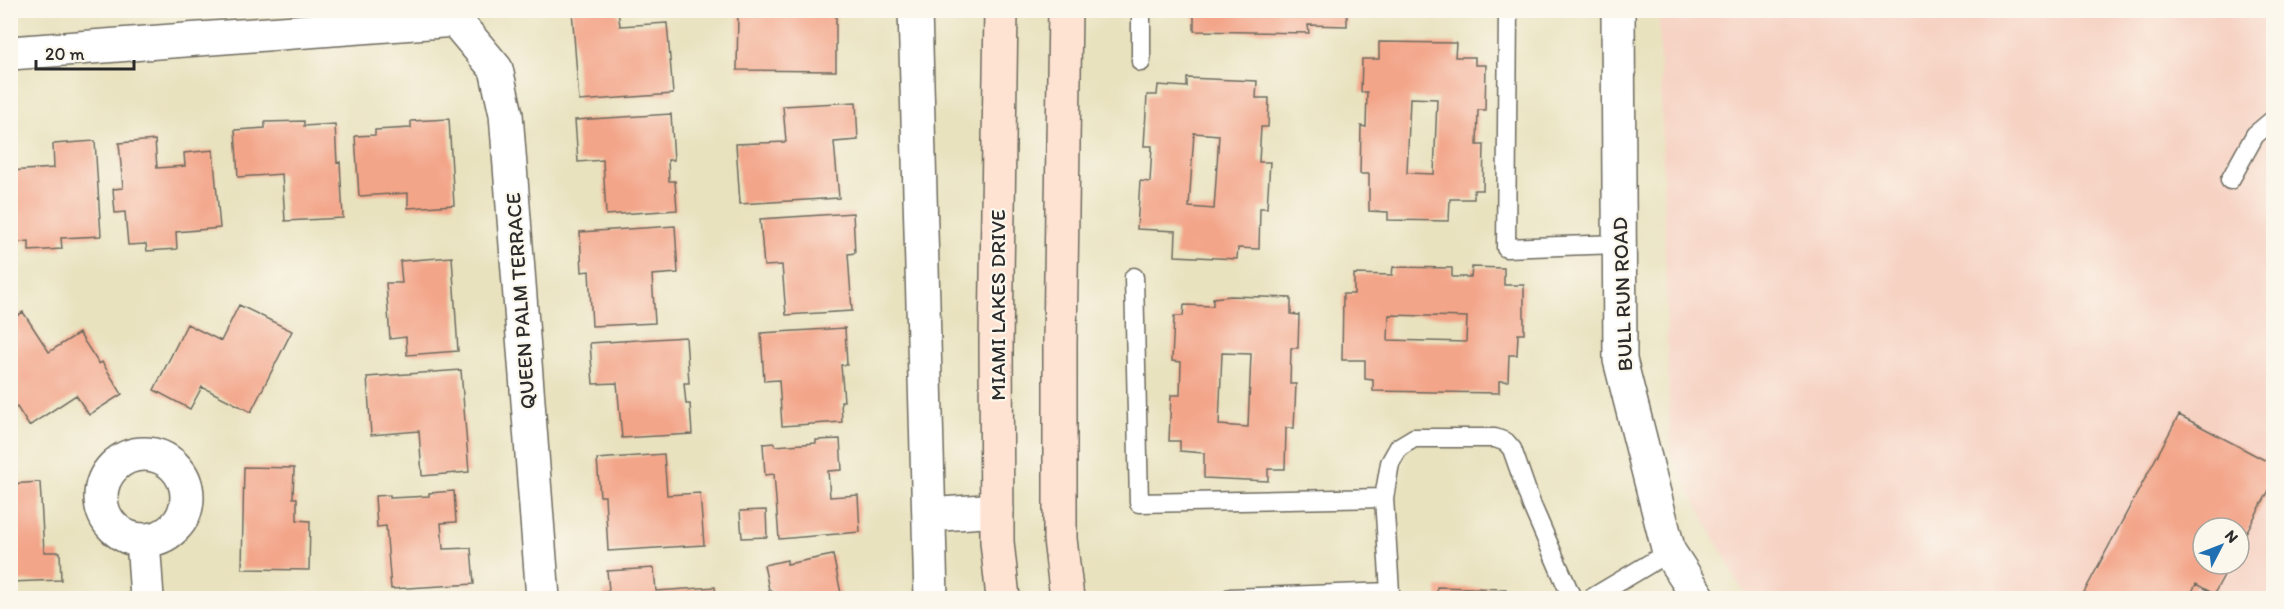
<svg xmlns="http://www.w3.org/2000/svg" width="2284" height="609" font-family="Itim,sans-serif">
  <rect width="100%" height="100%" fill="#fbf7ec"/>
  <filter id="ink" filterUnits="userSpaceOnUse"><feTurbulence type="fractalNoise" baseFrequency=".0167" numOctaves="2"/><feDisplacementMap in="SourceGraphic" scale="12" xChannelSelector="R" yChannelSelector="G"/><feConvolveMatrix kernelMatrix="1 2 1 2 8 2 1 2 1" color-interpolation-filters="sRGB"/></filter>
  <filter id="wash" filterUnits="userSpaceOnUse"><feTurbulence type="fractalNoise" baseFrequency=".008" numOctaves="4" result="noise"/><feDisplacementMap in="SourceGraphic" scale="24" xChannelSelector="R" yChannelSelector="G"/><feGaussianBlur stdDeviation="1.35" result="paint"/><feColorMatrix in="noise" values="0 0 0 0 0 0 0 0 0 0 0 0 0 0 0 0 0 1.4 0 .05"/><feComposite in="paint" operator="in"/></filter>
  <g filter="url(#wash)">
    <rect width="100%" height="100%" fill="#e9e2bf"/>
    <path fill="#f6d2c3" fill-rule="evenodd" d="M1659,11h614v587h-527l-76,-145zM2203,528h36v36h-36z"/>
    <g id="blocks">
      <path fill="#f3a589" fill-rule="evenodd" d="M572,10h46l2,16 47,-3 6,71 -94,7z
        M786,10h74v4h-24v57l-99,-1 1,-57h48z
        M1174,10h173v16l-39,-1 1,8 -115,-2v-17l-20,-1z
        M1379,42l77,1 -1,14h20v8h11l-1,45h-7l-1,35h7l-1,45h-9v9h-24l-1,22 -61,-1v-8l-19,-1v-37h-9l1,-48 5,1 1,-35h-6l1,-33h17zM1410,98l27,1 -3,75 -27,-1z
        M1187,78l70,3 -1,17h13l-1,29h-7l-2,35h11l-3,46h-7l-1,41 -21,-1 -1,11 -62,-3 1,-25 -39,-2 3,-48 10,1 2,-36h-8l3,-51h10l1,-10 29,2zM1194,133l25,2 -5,74 -25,-2z
        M856,102l2,38 -24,2 5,56 -99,6 -4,-60 50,-2 -3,-36z
        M671,114l3,46h-6l1,21h6l2,29 -71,5 -3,-55 -25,2 -3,-42z
        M449,119l5,86 -46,3v-15l-49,3 -4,-60 20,-1v-5l36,-2v-7z
        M304,121v5l31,-2 2,39 3,-1 3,56 -58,3 -3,-47 -44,3 -3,-47 30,-2v-6z
        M155,140l2,28 28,-2 -1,-13 29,-3 7,78 -44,4 1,17 -30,2 -1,-7 -18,1 -3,-33 -10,1 -2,-24 10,-1 -4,-45z
        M95,141l6,95 -40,2 1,11 -33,2v-10l-19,2v-72l44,-3 -1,-24z
        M853,213l2,40 -7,1 4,57 -66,4 -4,-50 -18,1 -4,-47z
        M675,226l3,47 -26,2 3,48 -63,3 -3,-55 -7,1 -2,-40z
        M452,257l6,94 -51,4 -1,-18 -16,2 -4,-56h16l-2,-22z
        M1393,267l59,1v9h19l1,-10 32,1v17h20v49h-6l-1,21h-8l-1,26h-9v12l-126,-2v-11l-8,-1v-19h-23l1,-66h11v-20l38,1zM1389,315l78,2 -1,25 -78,-2z
        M1231,296l60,2v16l8,1 -1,33h-7l-1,36h6l-2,44h-8l-1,41h-17v12l-64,-3v-25l-24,-2v-10h-11l2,-46h9l1,-33 -9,-1 2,-45h9l1,-11 29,1v-8zM1222,353l29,1 -3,73 -29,-2z
        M239,305l53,26 -41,81 -49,-25 -12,22 -36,-19 33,-66 34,17z
        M23,312l26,40 30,-19 20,31 3,-2 20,32 -33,21 -13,-20 -47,31 -12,-19 -7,5v-92z
        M845,328l2,37h-6l3,36h-3l1,21 -60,4 -3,-46 -15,1 -3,-48z
        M686,337l3,46h-5l2,21h4l2,30 -70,4 -5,-55 -24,1 -3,-41z
        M461,370l8,102 -47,4 -3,-45 -48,4 -4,-58z
        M2179,415l95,50v16l-35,65v-18h-36v36h27l-16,30 -18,-10 -7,14h-108z
        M840,439l2,31 -14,1 2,26 28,-2 2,37 -81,7 -5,-65 -9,1 -2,-31 12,-1v3l41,-3v-3z
        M664,454l3,41 33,-2 4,52 -96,6 -3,-55h-5l-3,-37z
        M244,467l50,1 -1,30h4v22l13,1 -1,49 -67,-1z
        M40,482l4,70h16l1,28 -51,2v-98z
        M454,491l2,31 -15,1 2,26 28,-1 3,36 -83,5 -5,-63 -9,1 -2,-31 15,-1v3l39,-2v-3z
        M766,510l1,27 -25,1 -2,-27z
        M833,555l9,43h-68l-2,-8h-3l-5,-25 23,-5v4z
        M654,568l2,23 59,-4 1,11h-112l-1,-7 6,-1 -2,-19z
        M1437,587l69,2v9h-69z"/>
    </g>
  </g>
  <g filter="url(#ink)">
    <use href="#blocks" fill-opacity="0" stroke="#6e6b5f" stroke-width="1.5"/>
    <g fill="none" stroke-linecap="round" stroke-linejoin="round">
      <defs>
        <path id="lane" d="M1508,10l-2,238 113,-4
          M1141,62v-52
          M2230,180l25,-45 19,-16
          M1134,277l5,226 245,-5 6,94 -160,6
          M1384,498l6,-35 9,-16 15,-9h81l11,4 6,7 20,57 40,92
          M1592,598l77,-46"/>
        <path id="street" d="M915,10l16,588
          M1618,10l2,350 49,192 30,46
          M10,53l445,-33 41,49 10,45 37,484
          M101 497a43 43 0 1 1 86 0a43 43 0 1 1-86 0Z
          M929,515l68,-5
          M143,540l4,58"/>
        <path id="secondary" d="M1001,10l-5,333 1,199 6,56
          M1065,10l-5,333v196l7,59"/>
      </defs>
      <use href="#lane" stroke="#6e6b5f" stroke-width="21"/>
      <use href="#street" stroke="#6e6b5f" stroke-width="36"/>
      <use href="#secondary" stroke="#6e6b5f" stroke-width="36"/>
      <use href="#lane" stroke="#fff" stroke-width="18"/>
      <use href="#street" stroke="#fff" stroke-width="33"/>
      <use href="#secondary" stroke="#fee3d2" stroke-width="33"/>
    </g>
  </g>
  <g text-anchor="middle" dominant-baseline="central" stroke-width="4.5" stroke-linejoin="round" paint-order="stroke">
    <g font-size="21" fill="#2b2b2b" stroke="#fbf7ec">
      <text transform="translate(1622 294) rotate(-92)">BULL RUN ROAD</text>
      <text transform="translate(520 301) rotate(-94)">QUEEN PALM TERRACE</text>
      <text transform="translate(997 305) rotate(-90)">MIAMI LAKES DRIVE</text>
    </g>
  </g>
  <rect width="2284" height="609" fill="none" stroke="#fbf7ec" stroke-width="36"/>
  <g transform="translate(2221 546) rotate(48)"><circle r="28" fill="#fbf7ec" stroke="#a8a59f" stroke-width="1.5"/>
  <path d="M0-4.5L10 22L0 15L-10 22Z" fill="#1f6fb2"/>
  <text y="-9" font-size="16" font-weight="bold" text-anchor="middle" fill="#2b2b2b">N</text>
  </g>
  <path d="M36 60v9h98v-9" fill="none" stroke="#2b2b2b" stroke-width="3"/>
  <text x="45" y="60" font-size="18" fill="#2b2b2b" stroke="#fbf7ec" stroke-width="4.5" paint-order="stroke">20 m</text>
</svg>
